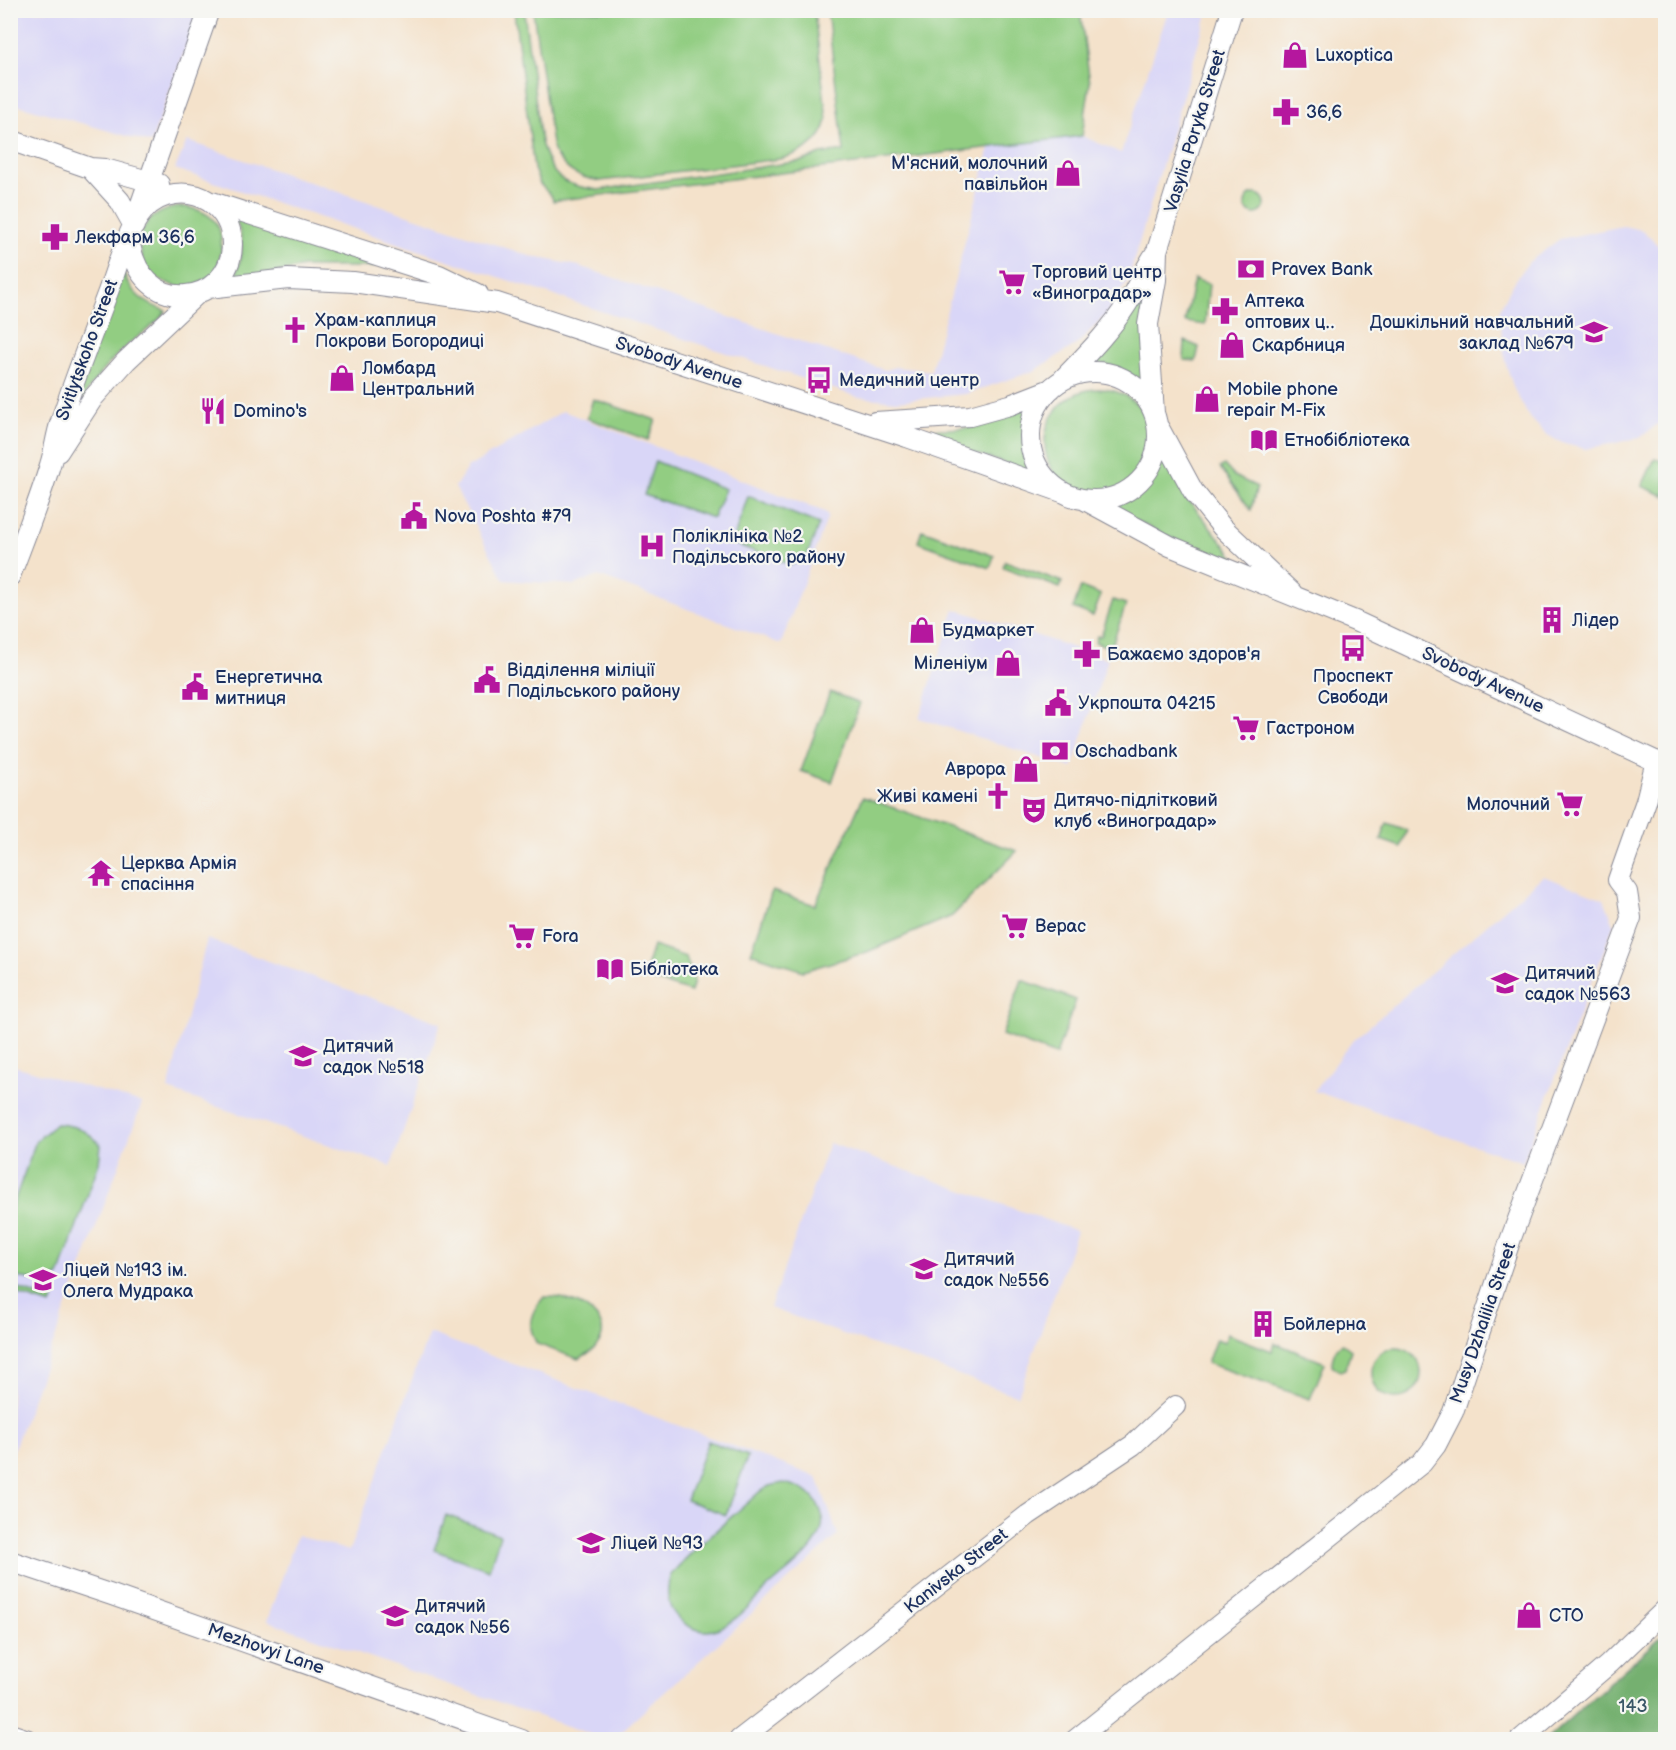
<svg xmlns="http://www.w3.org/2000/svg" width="1676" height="1750" font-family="'Balsamiq Sans',sans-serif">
  <rect width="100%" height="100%" fill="#f6f6f2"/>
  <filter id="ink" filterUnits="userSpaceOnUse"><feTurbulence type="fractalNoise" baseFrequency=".0167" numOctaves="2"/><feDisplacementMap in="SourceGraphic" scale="12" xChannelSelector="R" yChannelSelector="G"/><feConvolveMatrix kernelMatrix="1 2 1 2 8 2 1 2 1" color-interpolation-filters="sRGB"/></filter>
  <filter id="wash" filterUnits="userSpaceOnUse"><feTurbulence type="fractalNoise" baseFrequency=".008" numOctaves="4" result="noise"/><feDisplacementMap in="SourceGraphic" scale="24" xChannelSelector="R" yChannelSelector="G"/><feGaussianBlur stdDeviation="1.35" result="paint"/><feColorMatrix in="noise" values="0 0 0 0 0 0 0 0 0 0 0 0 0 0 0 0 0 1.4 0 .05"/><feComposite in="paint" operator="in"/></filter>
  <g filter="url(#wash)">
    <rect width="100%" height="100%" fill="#f4e2cb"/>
    <path fill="#d9d6f7" d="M10,11h189l-48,132 -140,-40z
      M1168,11h40l-80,269 -23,36 -28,28 -43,27 -68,23 -70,7 -38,-4 -683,-228 12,-28 343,115 49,10 306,104 10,-3 36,4 59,-224 92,-11 39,17z
      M1623,226l19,4 23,22v166l-25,20 -55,11 -27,-8 -12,-7 -17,-17 -15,-28 -9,-28 -6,-50 14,-27 16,-22 31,-23z
      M563,411l262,101 3,4 -47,128 -182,-68 -25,9 -70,-5 -49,-93 12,-19z
      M955,609l153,50 -36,109 -153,-50z
      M1543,876l61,23 10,25 -91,238 -209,-71 37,-49z
      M207,939l234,84 -50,143 -223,-76z
      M11,1065l131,38 -131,354z
      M829,1143l248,88 -59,165 -248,-88z
      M429,1333l388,144 21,58 -225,204h-9l-337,-118 30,-86 52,16z"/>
    <path fill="#92cd82" stroke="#567e70" stroke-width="1.5" d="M514,11h10l17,131c11,37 20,42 57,48l204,-29 19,-7 23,-3 -17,-140h253l10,72 -8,53 -529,65 -1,-4 -12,-13 -6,-15z
      M533,11h281l13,109c-5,23 -25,33 -47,39l-180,22c-24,-4 -33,-9 -47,-30z
      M1245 204a10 10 0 1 1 20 0a10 10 0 1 1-20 0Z
      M186,207c40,7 40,34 30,66l-29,18 -39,-16c-3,-10 -9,-23 -8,-33 1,-24 26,-36 46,-35z
      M235,218l140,42 -1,7h-70l-72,14c12,-22 13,-40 3,-63z
      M123,272c8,22 21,31 43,39 -10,15 -25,22 -38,34 -18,15 -36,37 -48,58l-6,-4z
      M1194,279l15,5 -4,41 -20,-3z
      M1140,291l8,2 -1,97c-19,-22 -30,-25 -58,-28z
      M1185,341l14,6 -3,14 -12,-1z
      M1045 443a54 54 0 1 1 108 0a54 54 0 1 1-108 0Z
      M593,399l63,21 -8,20 -61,-22z
      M1023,409l4,3c-7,22 -3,38 5,60l-126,-41 60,-3z
      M1655,458l10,5v33l-23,-10z
      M655,461l70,28 -12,29 -69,-23z
      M1161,462h6l21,37 55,69 -4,4 -131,-65c26,-7 44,-20 53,-45z
      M1224,465l10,11 23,11 -6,23 -31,-42z
      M748,496l71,28 -13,35 -15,6 -59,-22z
      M922,530l72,26 -4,12 -72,-26z
      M1005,561l57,21 -2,6 -57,-21z
      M1081,587l20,8 -8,21 -20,-8z
      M1113,600l13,4 -15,44 -16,-6 2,-6h4z
      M830,692l30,11 -28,79 -31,-11z
      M863,797l154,54 -65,65 -85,36 -64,19 -52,-18 21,-62 43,14z
      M1387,823l20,7 -6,17 -20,-7z
      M653,946l33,11 8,24 -3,11 -48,-15z
      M1022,980l54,20 -20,55 -54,-20z
      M56,1124c20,1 31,6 45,21l-2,18 -40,113 -11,5 -34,-4 -3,-3v-64l25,-69z
      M11,1286l28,10 17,-3 -5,12 -40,-13z
      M544,1297c41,-2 88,36 34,62l-41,-15c-11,-19 -7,-31 7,-47z
      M1227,1334l45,17 3,-8 50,20 -15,36 -103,-36 9,-24 9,3z
      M1343,1344l8,6 -6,19 -5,2 -8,-6c0,-8 3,-18 11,-21z
      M1371 1373a25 25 0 1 1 50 0a25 25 0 1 1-50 0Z
      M708,1441l40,15 -22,59 -40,-15z
      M783,1483c15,3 25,7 34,20 22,34 -26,64 -47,83 -17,15 -38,43 -62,45 -15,0 -30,-9 -37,-23 -4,-9 -4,-21 -1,-31 6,-14 74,-70 89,-85l10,-6z
      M446,1515l54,20 -11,35 -55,-20z"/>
    <path fill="#75b070" stroke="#487067" stroke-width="1.5" d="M1665,1633v106h-118z"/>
  </g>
  <g filter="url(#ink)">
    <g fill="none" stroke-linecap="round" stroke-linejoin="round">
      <defs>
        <path id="minor" d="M10,140l80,28 15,1 54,15
          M90,168l30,33 14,25
          M212,202l227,73 39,19
          M137,215l72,-205
          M208,288l80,-9 65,3 144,21 410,134 155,55
          M1030 436a64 64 0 1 1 128 0a64 64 0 1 1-128 0Z
          M1063,379c23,-24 47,-48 64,-75 11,-18 18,-36 30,-53
          M1154,413l-6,-89 8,-44 1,-29 75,-241
          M875,422l95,-6 40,-11 41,-16
          M1159,428l34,63 29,36 70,66
          M58,452l35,-54 33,-37 72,-68
          M1085,500l85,46 185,75 311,145
          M10,576c14,-37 29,-74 40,-111 5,-15 6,-30 11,-44 13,-42 30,-83 45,-124 10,-25 20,-67 38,-87 16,-18 45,-22 66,-8 14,10 22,25 22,42 0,62 -94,77 -103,-7
          M10,1561l102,34 410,145
          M10,1734l18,6
          M739,1740l289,-225 105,-70 42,-39
          M1075,1740l347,-277 14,-18 17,-33 58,-174 120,-320 -4,-26 -9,-12 28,-79 10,-40
          M1520,1740l89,-76 57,-55"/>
      </defs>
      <use href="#minor" stroke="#888894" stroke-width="22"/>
      <use href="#minor" stroke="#fff" stroke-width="20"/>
    </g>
  </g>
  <defs>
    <symbol id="shop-bare" viewBox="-9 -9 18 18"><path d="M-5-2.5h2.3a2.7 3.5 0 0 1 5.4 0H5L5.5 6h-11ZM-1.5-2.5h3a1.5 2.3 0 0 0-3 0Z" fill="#b5179e" stroke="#f6f6f2" stroke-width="2.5" paint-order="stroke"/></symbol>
    <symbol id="pharmacy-bare" viewBox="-9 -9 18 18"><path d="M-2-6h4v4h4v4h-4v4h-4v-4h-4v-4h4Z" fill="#b5179e" stroke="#f6f6f2" stroke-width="2.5" paint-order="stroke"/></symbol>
    <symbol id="bank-bare" viewBox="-9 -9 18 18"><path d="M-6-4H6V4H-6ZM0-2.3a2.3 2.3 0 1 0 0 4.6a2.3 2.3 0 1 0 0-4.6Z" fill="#b5179e" stroke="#f6f6f2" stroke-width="2.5" paint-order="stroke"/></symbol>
    <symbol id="supermarket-bare" viewBox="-9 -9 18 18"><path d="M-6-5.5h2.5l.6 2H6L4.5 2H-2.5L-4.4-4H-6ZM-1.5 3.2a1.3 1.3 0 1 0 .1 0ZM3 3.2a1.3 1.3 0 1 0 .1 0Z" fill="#b5179e" stroke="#f6f6f2" stroke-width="2.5" paint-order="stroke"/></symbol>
    <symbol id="church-bare" viewBox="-9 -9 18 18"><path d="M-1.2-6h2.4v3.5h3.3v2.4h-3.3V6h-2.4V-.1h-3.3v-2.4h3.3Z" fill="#b5179e" stroke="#f6f6f2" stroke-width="2.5" paint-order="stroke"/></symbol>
    <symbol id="school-bare" viewBox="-9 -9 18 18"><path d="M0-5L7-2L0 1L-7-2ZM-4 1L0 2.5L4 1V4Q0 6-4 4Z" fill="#b5179e" stroke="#f6f6f2" stroke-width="2.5" paint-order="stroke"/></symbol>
    <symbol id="bus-bare" viewBox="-9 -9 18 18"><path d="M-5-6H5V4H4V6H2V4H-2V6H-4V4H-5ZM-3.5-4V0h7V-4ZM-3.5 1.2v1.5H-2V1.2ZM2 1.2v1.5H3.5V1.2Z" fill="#b5179e" stroke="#f6f6f2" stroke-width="2.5" paint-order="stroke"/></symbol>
    <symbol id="restaurant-bare" viewBox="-9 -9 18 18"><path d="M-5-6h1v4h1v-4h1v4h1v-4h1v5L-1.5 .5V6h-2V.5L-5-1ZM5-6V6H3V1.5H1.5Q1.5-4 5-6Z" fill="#b5179e" stroke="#f6f6f2" stroke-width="2.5" paint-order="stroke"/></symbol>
    <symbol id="library-bare" viewBox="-9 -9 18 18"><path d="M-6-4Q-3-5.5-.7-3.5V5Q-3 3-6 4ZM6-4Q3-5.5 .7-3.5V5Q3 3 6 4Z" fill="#b5179e" stroke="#f6f6f2" stroke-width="2.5" paint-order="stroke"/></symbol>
    <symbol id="civic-bare" viewBox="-9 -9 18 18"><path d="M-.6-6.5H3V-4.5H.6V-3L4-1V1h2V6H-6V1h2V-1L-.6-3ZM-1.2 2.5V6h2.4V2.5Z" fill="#b5179e" stroke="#f6f6f2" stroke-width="2.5" paint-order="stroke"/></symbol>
    <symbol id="hospital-bare" viewBox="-9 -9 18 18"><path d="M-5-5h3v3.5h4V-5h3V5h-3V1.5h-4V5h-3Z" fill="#b5179e" stroke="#f6f6f2" stroke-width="2.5" paint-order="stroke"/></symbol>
    <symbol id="building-bare" viewBox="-9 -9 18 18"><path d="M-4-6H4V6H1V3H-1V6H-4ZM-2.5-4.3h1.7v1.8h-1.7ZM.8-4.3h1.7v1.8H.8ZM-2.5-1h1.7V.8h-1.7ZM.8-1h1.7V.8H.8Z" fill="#b5179e" stroke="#f6f6f2" stroke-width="2.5" paint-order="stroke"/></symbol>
    <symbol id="theatre-bare" viewBox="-9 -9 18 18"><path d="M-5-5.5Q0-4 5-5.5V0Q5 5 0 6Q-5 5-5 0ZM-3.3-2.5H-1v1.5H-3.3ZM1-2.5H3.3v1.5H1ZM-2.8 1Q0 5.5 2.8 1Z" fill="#b5179e" stroke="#f6f6f2" stroke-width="2.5" paint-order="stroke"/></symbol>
    <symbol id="temple-bare" viewBox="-9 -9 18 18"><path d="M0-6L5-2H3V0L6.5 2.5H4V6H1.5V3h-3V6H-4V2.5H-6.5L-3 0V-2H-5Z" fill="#b5179e" stroke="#f6f6f2" stroke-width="2.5" paint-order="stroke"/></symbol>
  </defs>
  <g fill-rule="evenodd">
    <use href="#shop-bare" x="1276" y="36" width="38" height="38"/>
    <use href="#pharmacy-bare" x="1267" y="93" width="38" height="38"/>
    <use href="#shop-bare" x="1049" y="154" width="38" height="38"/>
    <use href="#pharmacy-bare" x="36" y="218" width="38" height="38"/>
    <use href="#bank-bare" x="1232" y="250" width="38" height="38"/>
    <use href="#supermarket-bare" x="993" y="263" width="38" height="38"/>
    <use href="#pharmacy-bare" x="1206" y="292" width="38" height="38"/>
    <use href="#church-bare" x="276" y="311" width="38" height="38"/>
    <use href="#school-bare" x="1575" y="313" width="38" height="38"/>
    <use href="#shop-bare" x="1213" y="326" width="38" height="38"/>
    <use href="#shop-bare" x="323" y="359" width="38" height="38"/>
    <use href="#bus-bare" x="800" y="361" width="38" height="38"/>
    <use href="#shop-bare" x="1188" y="380" width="38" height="38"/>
    <use href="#restaurant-bare" x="194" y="392" width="38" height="38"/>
    <use href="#library-bare" x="1245" y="421" width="38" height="38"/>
    <use href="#civic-bare" x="395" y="497" width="38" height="38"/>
    <use href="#hospital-bare" x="633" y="527" width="38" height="38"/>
    <use href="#building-bare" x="1533" y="601" width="38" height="38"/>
    <use href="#shop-bare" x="903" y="611" width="38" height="38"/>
    <use href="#bus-bare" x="1334" y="629" width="38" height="38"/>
    <use href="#pharmacy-bare" x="1068" y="635" width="38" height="38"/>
    <use href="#shop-bare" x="989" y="644" width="38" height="38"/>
    <use href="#civic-bare" x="468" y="661" width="38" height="38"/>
    <use href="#civic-bare" x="176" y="668" width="38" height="38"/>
    <use href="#civic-bare" x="1039" y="684" width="38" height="38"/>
    <use href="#supermarket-bare" x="1227" y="709" width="38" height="38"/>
    <use href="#bank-bare" x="1036" y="732" width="38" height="38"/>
    <use href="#shop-bare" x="1007" y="750" width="38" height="38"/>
    <use href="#church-bare" x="979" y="777" width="38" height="38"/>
    <use href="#supermarket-bare" x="1551" y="785" width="38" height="38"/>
    <use href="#theatre-bare" x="1015" y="791" width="38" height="38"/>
    <use href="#temple-bare" x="82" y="854" width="38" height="38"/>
    <use href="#supermarket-bare" x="996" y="907" width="38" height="38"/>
    <use href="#supermarket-bare" x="503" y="917" width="38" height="38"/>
    <use href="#library-bare" x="591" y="950" width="38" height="38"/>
    <use href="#school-bare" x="1486" y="964" width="38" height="38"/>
    <use href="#school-bare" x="284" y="1037" width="38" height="38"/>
    <use href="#school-bare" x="905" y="1250" width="38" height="38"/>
    <use href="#school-bare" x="24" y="1261" width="38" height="38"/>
    <use href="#building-bare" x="1244" y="1305" width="38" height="38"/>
    <use href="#school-bare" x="572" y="1524" width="38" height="38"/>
    <use href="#shop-bare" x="1510" y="1596" width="38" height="38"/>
    <use href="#school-bare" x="376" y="1597" width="38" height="38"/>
  </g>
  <g text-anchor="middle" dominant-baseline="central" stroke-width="4.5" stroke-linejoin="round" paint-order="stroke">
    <g font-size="18" fill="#1b2f5e" stroke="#f6f6f2" text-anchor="start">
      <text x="1315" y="55">Luxoptica</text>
      <text x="1306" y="112">36,6</text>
      <text x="1048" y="163" text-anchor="end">М'ясний, молочний<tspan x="1048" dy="21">павільйон</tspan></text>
      <text x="75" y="237">Лекфарм 36,6</text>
      <text x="1271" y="269">Pravex Bank</text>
      <text x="1032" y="272">Торговий центр<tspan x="1032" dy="21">«Виноградар»</tspan></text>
      <text x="1245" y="301">Аптека<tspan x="1245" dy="21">оптових ц‥</tspan></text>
      <text x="315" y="320">Храм-каплиця<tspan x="315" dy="21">Покрови Богородиці</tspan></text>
      <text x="1574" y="322" text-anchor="end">Дошкільний навчальний<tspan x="1574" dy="21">заклад №679</tspan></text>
      <text x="1252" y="345">Скарбниця</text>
      <text x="362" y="368">Ломбард<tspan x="362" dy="21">Центральний</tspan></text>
      <text x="839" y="380">Медичний центр</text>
      <text x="1227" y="389">Mobile phone<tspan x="1227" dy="21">repair M-Fix</tspan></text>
      <text x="233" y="411">Domino's</text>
      <text x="1284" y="440">Етнобібліотека</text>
      <text x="434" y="516">Nova Poshta #79</text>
      <text x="672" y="536">Поліклініка №2<tspan x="672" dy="21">Подільського району</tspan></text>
      <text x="1572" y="620">Лідер</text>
      <text x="942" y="630">Будмаркет</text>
      <text x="1107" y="654">Бажаємо здоров'я</text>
      <text x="988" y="663" text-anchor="end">Міленіум</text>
      <text x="507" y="670">Відділення міліції<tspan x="507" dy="21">Подільського району</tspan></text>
      <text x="1353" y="676" text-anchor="middle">Проспект<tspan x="1353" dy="21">Свободи</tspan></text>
      <text x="215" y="677">Енергетична<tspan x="215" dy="21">митниця</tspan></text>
      <text x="1078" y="703">Укрпошта 04215</text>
      <text x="1266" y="728">Гастроном</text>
      <text x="1075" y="751">Oschadbank</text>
      <text x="1006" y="769" text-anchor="end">Аврора</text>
      <text x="978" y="796" text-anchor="end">Живі камені</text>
      <text x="1054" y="800">Дитячо-підлітковий<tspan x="1054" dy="21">клуб «Виноградар»</tspan></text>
      <text x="1550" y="804" text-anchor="end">Молочний</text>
      <text x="121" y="863">Церква Армія<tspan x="121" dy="21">спасіння</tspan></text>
      <text x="1035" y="926">Верас</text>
      <text x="542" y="936">Fora</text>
      <text x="630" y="969">Бібліотека</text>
      <text x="1525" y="973">Дитячий<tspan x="1525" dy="21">садок №563</tspan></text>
      <text x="323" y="1046">Дитячий<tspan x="323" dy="21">садок №518</tspan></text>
      <text x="944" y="1259">Дитячий<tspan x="944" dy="21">садок №556</tspan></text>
      <text x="63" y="1270">Ліцей №193 ім.<tspan x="63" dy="21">Олега Мудрака</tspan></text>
      <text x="1283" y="1324">Бойлерна</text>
      <text x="611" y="1543">Ліцей №93</text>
      <text x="415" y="1606">Дитячий<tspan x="415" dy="21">садок №56</tspan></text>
      <text x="1549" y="1615">СТО</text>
    </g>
    <g font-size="18" fill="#1b2f5e" stroke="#f6f6f2">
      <text transform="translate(1195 131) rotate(-73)">Vasylia Poryka Street</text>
      <text transform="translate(87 350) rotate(-70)">Svitlytskoho Street</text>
      <text transform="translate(679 363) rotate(18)">Svobody Avenue</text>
      <text transform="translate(1483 680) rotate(25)">Svobody Avenue</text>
      <text transform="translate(1483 1323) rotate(-71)">Musy Dzhalilia Street</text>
      <text transform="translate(956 1571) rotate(-38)">Kanivska Street</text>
      <text transform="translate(266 1649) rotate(19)">Mezhovyi Lane</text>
    </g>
    <g font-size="18" fill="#395667" stroke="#f6f6f2">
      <text x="1633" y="1706">143</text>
    </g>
  </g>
  <rect width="1676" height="1750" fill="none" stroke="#f6f6f2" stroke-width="36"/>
</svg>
